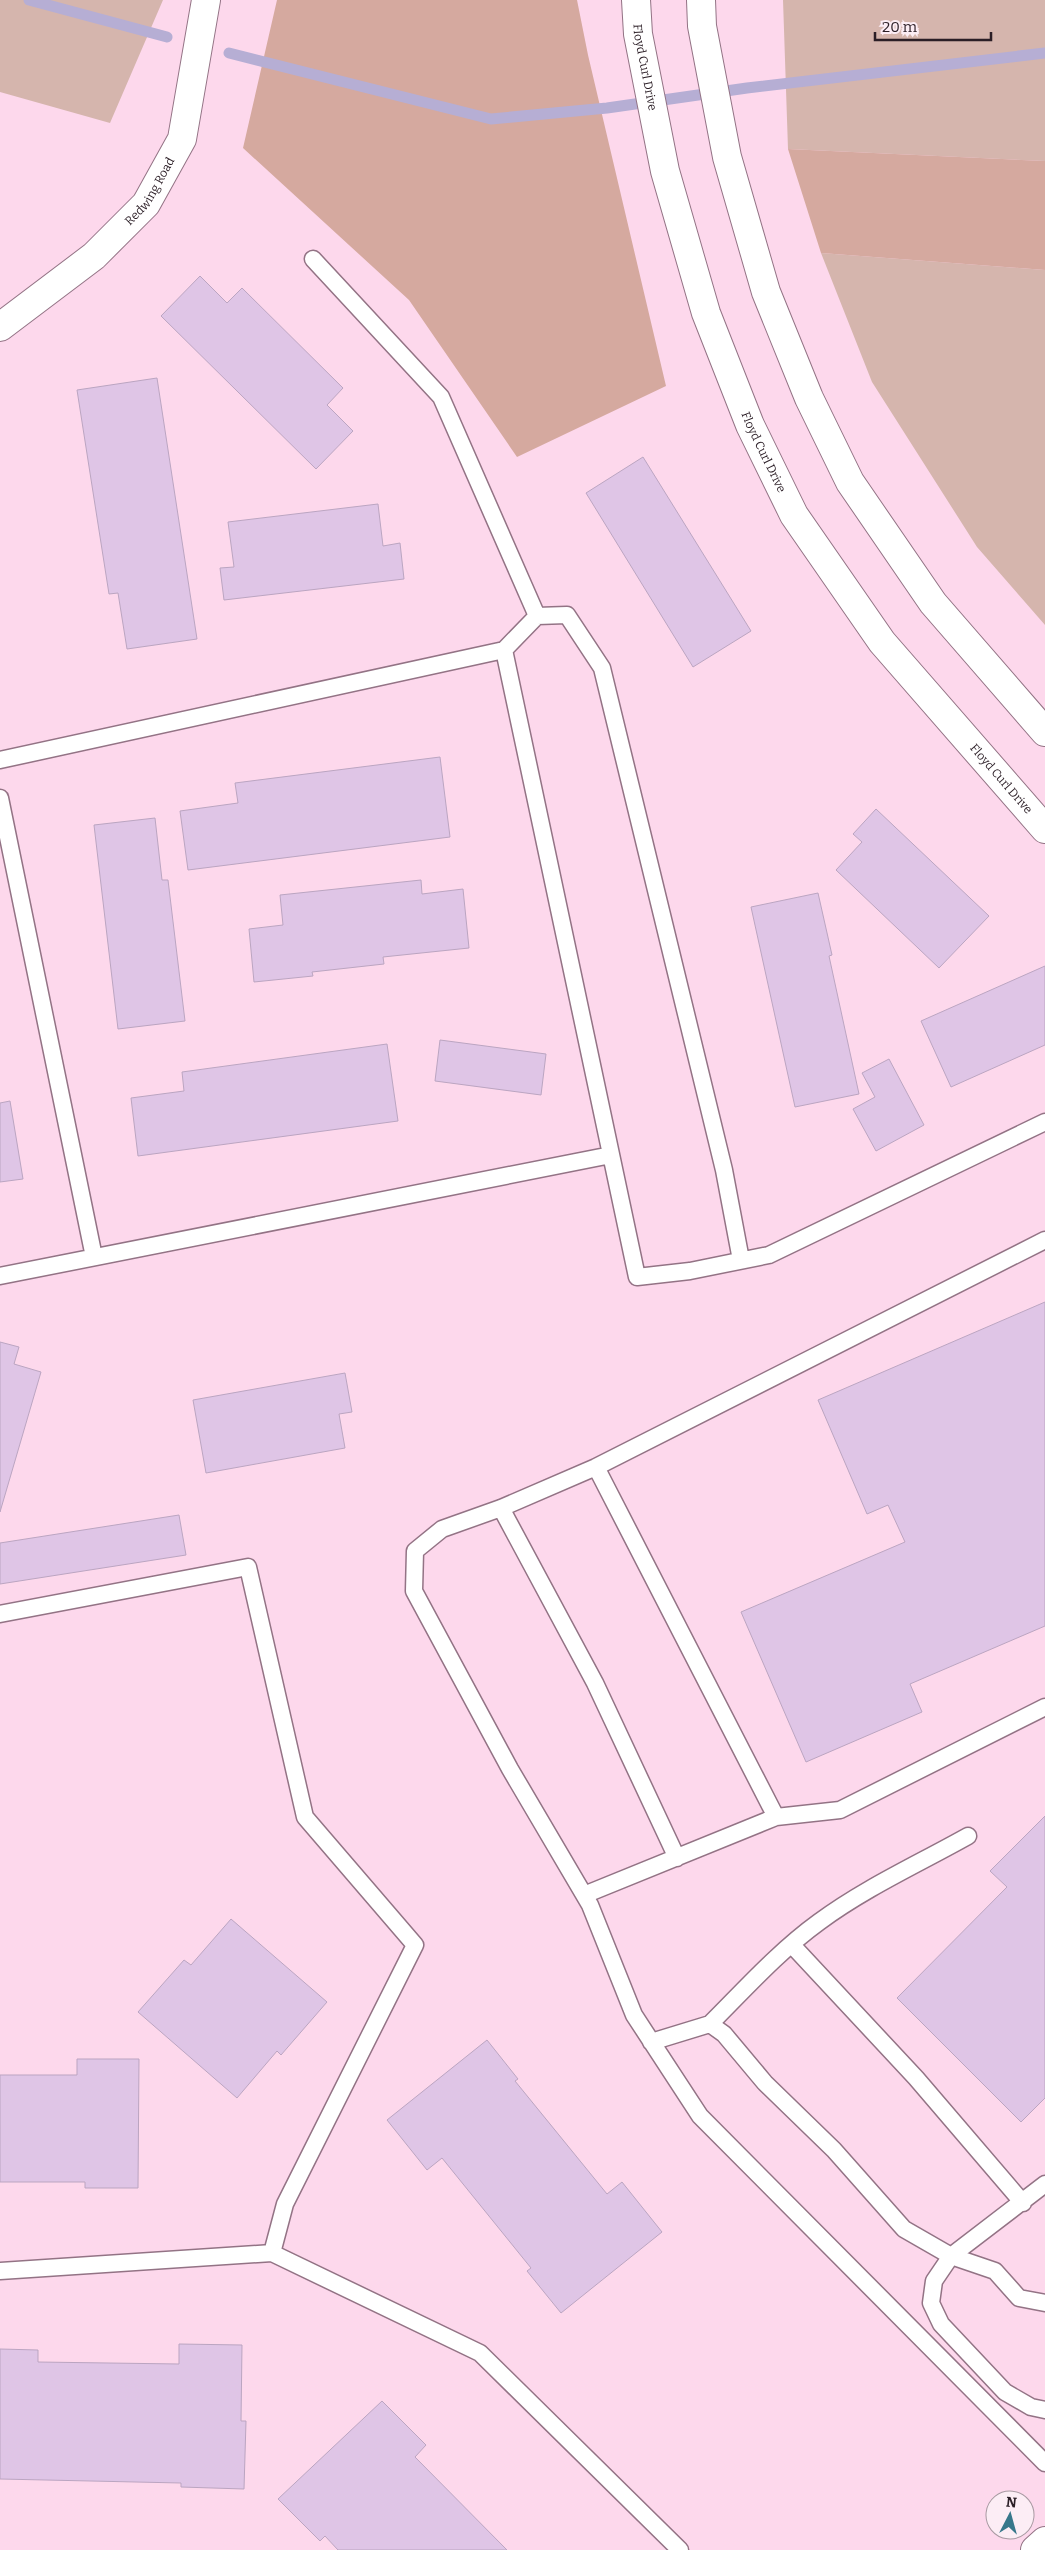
<svg xmlns="http://www.w3.org/2000/svg" width="1045" height="2550" font-family="Bitter,serif">
  <rect width="100%" height="100%" fill="#fdd8ec"/>
  <path fill="#d5b5ad" d="M0,0h163l-53,123 -110,-31z
    M783,0h262v161l-257,-12z
    M821,253l224,17v355l-68,-78 -105,-165z"/>
  <path fill="#d5a99f" d="M277,0h300l11,55 78,331 -149,71 -108,-157 -166,-152z
    M788,149l257,12v109l-224,-17z"/>
  <g fill="none" stroke-linecap="round" stroke-linejoin="round">
    <path stroke="#b6aed4" stroke-width="11" d="M29,0l138,37
      M229,53l262,66 116,-11 140,-20 298,-35"/>
  </g>
  <path fill="#dfc5e6" stroke="#bba5c1" d="M200,276l27,27 15,-15 101,100 -16,17 26,26 -37,38 -155,-153z
    M157,378l40,261 -70,10 -9,-56 -9,1 -32,-204z
    M643,457l108,174 -58,36 -107,-174z
    M378,504l5,42 17,-3 4,36 -180,21 -4,-32 14,-1 -6,-45z
    M440,757l10,80 -262,33 -8,-59 58,-8 -3,-20z
    M876,809l113,107 -50,52 -103,-98 26,-28 -9,-8z
    M155,818l7,62h6l17,141 -67,8 -24,-204z
    M421,880l1,14 41,-5 6,59 -86,9 1,7 -72,8 1,4 -59,6 -5,-53 34,-4 -3,-30z
    M818,893l14,62 -3,1 30,138 -64,13 -44,-200z
    M1045,966v79l-94,42 -30,-66z
    M440,1040l106,14 -5,41 -106,-14z
    M387,1044l11,77 -260,35 -7,-58 53,-7 -2,-19z
    M889,1059l35,66 -48,26 -23,-42 22,-12 -13,-24z
    M10,1101l13,78 -23,3v-79z
    M1045,1302v324l-135,58 12,28 -116,50 -65,-150 164,-70 -17,-37 -21,9 -49,-114z
    M0,1342l19,5 -5,17 27,8 -41,140z
    M345,1373l7,39 -13,2 6,34 -139,25 -13,-73z
    M179,1515l7,40 -186,29v-41z
    M1045,1816v282l-24,24 -124,-124 110,-111 -17,-16z
    M231,1919l96,83 -46,53 -4,-4 -40,47 -99,-86 46,-52 7,5z
    M487,2040l31,39 -3,2 92,113 15,-12 40,50 -101,81 -34,-42 4,-3 -89,-110 -15,12 -40,-50z
    M77,2059h62l-1,129h-53v-6h-85v-107h77z
    M179,2344l63,1 -1,76h5l-2,68 -63,-2v-4l-181,-4v-130l38,1v12l141,2z
    M382,2401l44,44 -11,12 92,93h-169l-13,-14 -5,5 -42,-42z"/>
  <g fill="none" stroke-linecap="round" stroke-linejoin="round">
    <defs>
      <path id="lane" d="M313,259l128,138 96,219
        M504,650l33,-34 30,-1 35,53 122,502 17,90
        M0,760l504,-110 133,627 53,-6 79,-16 276,-133
        M0,798l94,459
        M1045,1240l-449,227 180,350 64,-7 205,-103
        M0,1276l611,-121
        M596,1467l-95,41 -59,21 -27,22 -1,40 96,178 80,136 44,110 66,101 345,347
        M501,1508l94,175 82,175
        M0,1614l248,-47 57,250 110,128 -130,259 -13,49 208,100 200,197
        M584,1895l192,-78
        M792,1945l124,133 107,125
        M710,2024c35,-35 69,-73 109,-102 46,-34 99,-58 149,-86
        M651,2042l59,-18 14,10 41,49 69,67 70,79 47,27 44,15 24,27 26,5
        M1045,2184l-94,72 -17,25 -3,22 10,21 64,68 26,15 14,3
        M0,2271l272,-18"/>
      <g id="street">
        <path id="s1" d="M0,327l94,-71 52,-52 36,-65 24,-139"/>
      </g>
      <g id="secondary">
        <path id="s2" d="M636,0l2,34 27,137 41,142 44,112 44,90 88,127 163,187"/>
        <path d="M701,0l1,26 25,131 39,135 43,106 41,84 83,121 112,129"/>
        <path d="M1035,2550l10,-9"/>
      </g>
    </defs>
    <use href="#lane" stroke="#937385" stroke-width="19"/>
    <use href="#street" stroke="#937385" stroke-width="30"/>
    <use href="#secondary" stroke="#937385" stroke-width="30"/>
    <use href="#lane" stroke="#fff" stroke-width="16"/>
    <use href="#street" stroke="#fff" stroke-width="28"/>
    <use href="#secondary" stroke="#fff" stroke-width="28"/>
  </g>
  <g text-anchor="middle" dominant-baseline="central" stroke-width="4.5" stroke-linejoin="round" paint-order="stroke">
    <g font-size="12" fill="#2b1e26" stroke="#fcedf5">
      <text stroke="none"><textPath href="#s2" startOffset="68">Floyd Curl Drive</textPath></text>
      <text stroke="none"><textPath href="#s1" startOffset="204">Redwing Road</textPath></text>
      <text stroke="none"><textPath href="#s2" startOffset="472">Floyd Curl Drive</textPath></text>
      <text stroke="none"><textPath href="#s2" startOffset="878">Floyd Curl Drive</textPath></text>
    </g>
  </g>
  <g transform="translate(1010 2515) rotate(6)"><circle r="24" fill="#fcedf5" stroke="#a89aa2"/>
  <path d="M0-4L9 19L0 12L-9 19Z" fill="#37778b"/>
  <text y="-8" font-size="14" font-weight="bold" text-anchor="middle" fill="#2b1e26">N</text>
  </g>
  <path d="M875 32v8h116v-8" fill="none" stroke="#2b1e26" stroke-width="2.5"/>
  <text x="882" y="32" font-size="15" fill="#2b1e26" stroke="#fcedf5" stroke-width="4" paint-order="stroke">20 m</text>
</svg>
